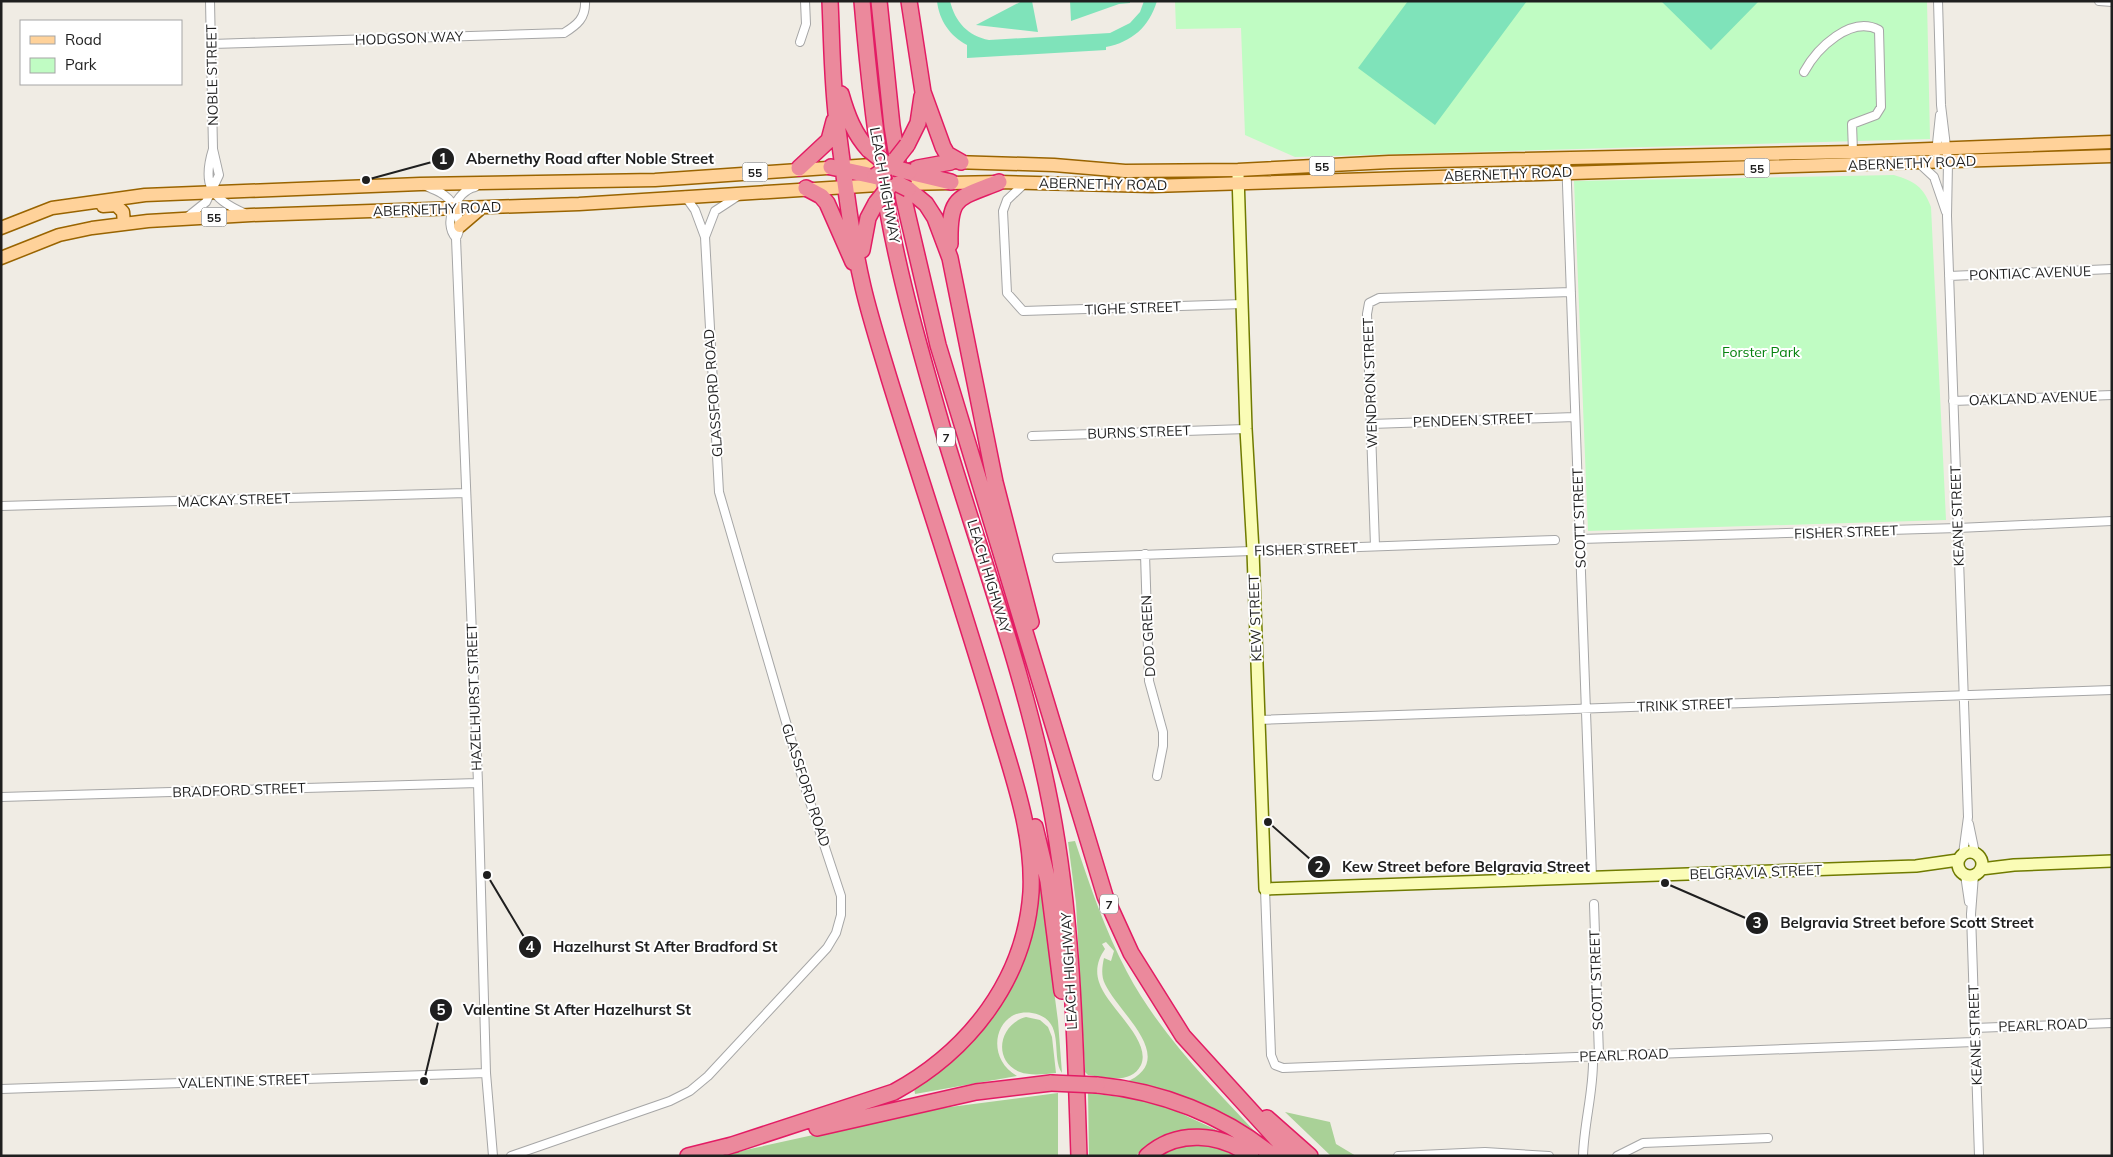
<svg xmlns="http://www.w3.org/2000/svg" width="2113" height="1157" font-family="Mulish,sans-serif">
  <rect width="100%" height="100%" fill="#f0ece4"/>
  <path fill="#a9d197" d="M1075,841c15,45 30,89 52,131 34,64 87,116 136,168l-139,-57c57,-23 -5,-69 -19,-99 -4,-8 -3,-17 -1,-26l7,3 3,-10 -8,-9 -4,2 3,5c-7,10 -10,21 -6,33 7,24 53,58 42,83 -10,20 -35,12 -53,10l-3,-3 -9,-169 -8,-61z
    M1036,884h4l18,137 4,52c-12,-17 5,-54 -30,-60 -36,-6 -49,44 -15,63l-102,18 -1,-7 76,-71z
    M1026,1017l14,3 8,7 4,10 4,36c-11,1 -26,3 -36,-1 -28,-11 -21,-48 6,-55z
    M1058,1093v63h-340l209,-46z
    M1088,1093l50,6 27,7 58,27 -1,2 -31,-5 -14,1 -16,5 -26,20h-46z
    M1285,1112l45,10 6,22 20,12h-25z
    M1183,1142l31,4 22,10h-82z"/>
  <path fill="#c0fcc3" d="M1175,1h752l3,138 -635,18 -50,-22 -4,-107 -65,1z
    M1894,175c20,6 30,12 37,32l15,313 -358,11 -14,-350z"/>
  <path fill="#7fe3ba" d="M937,1h13c5,21 18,35 39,39l121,-7 20,-10 10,-11 4,-11h13c-8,26 -25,41 -51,46v3l-139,8v-13c-17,-9 -28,-25 -30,-44z
    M1022,1h10l6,31 -62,-7z
    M1070,1h60v2l-11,1 -48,17z
    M1408,1h119l-92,124 -77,-57z
    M1661,1h98l-48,49z"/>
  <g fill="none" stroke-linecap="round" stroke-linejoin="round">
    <defs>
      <path id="street" d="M1938,1l3,104 7,58 -1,53 21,601 -5,37
        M2099,1l13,1
        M800,42l6,-18 -1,-23
        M212,44l352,-11c13,-8 22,-15 21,-32
        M1804,72c13,-24 47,-57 75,-42l2,77 -5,8 -24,9 1,28
        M213,149c-11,35 -3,49 31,64
        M1936,153l4,-38
        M1566,157l26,721
        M1920,164l14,13 12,35
        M1025,183l-18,17 -4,11 4,82 16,18 220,-7
        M426,186c6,3 13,5 18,9 13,9 20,30 12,43l22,545 8,290 7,83
        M186,218l20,-16 13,-27 -6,-26 -3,-148
        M705,237l10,-26 23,-15
        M456,238c-14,-15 0,-47 19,-51
        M1949,276l163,-7
        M1953,401l159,-6
        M1371,424l204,-7
        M1032,436l214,-7
        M1,506l465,-13
        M1580,539l378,-11 154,-7
        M1375,546l-8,-232 2,-11 10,-5 192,-6
        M1145,554l4,127 14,51v14l-6,30
        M1057,558l498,-18
        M1258,720l854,-30
        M1,797l477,-14
        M1969,824l6,29
        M1965,875l4,27
        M1974,875l-3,39 8,242
        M1265,889l6,166 4,10 8,3 691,-26
        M1594,904l5,152
        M1974,1028l138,-5
        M1,1089l485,-16
        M511,1156l159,-55 20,-10 18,-15 119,-128 9,-15 5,-18v-19l-37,-112 -85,-292 -14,-255 -10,-27 -10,-14
        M1398,1156l87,-4 64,4
        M1583,1156c1,-34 11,-66 10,-99
        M1617,1156l26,-13 125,-5"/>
      <path id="secondary" d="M1238,175l8,254 7,122 12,338 651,-23 42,-6
        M1958 864a12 12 0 1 1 24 0a12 12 0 1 1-24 0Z
        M1981,869l33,-4 98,-4"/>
      <path id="primary" d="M953,162l101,3 71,6 113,-1 151,-8 464,-10 259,-10
        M904,184l95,-2 153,4 960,-30
        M103,206l13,-1 7,7 1,12
        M460,226l21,-18
        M1,228l51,-20 93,-13 275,-11 235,-4 216,-15
        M1,258l58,-23 33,-7 56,-7 103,-6 328,-11 299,-19"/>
      <path id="highway" d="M862,1c6,71 14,142 26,212 14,76 36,150 57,224 37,123 82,244 106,370 22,115 24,233 28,349
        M879,1l13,125 12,74 34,145 167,551 26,57 52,83 109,120
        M909,1l14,91 20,55 4,7 14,8
        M841,94c6,21 13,40 28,56
        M907,145l11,-22 4,-27
        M831,167l51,11
        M799,168l30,-28 5,-19
        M909,172l42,10
        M907,173l11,-5 33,-6
        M806,188l15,8 6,7 26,59
        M908,189l18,15 9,14 15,40 45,224 36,140
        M950,244c-1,-49 7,-45 49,-62
        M862,250l6,-32 8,-15
        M1035,827l13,54 14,110
        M1097,1085c63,6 127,30 176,71
        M1267,1118l43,38
        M817,1128l159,-36 75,-9
        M726,1147l168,-55c75,-41 131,-112 137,-200 3,-63 -21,-123 -38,-183 -33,-111 -70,-221 -104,-331 -9,-30 -19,-61 -26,-91 -12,-51 -18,-105 -25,-157 -6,-42 -6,-86 -8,-129
        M688,1156l48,-12
        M1147,1156c30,-27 73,-23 104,0"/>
    </defs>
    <use href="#street" stroke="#a6a6a6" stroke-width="10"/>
    <use href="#secondary" stroke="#707b00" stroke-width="14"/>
    <use href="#primary" stroke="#996400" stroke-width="15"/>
    <use href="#highway" stroke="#e31c64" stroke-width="18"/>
    <use href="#street" stroke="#fff" stroke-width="8"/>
    <use href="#secondary" stroke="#fafcb6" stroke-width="11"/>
    <use href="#primary" stroke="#ffd29a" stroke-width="12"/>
    <use href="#highway" stroke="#eb899c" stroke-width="15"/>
    <defs>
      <path id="highway-bridge" d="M869,150l15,12
        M896,159l11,-14
        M895,168l14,4
        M875,176l12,-8
        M898,184l10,5
        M876,203l13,-16
        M1051,1083l46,2"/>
    </defs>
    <use href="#highway-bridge" stroke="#e31c64" stroke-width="18" stroke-linecap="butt"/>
    <use href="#highway-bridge" stroke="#eb899c" stroke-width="15"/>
  </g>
  <g text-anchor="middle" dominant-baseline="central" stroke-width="4" stroke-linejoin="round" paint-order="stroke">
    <g fill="#fff" stroke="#626262" stroke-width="1">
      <rect x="1309.5" y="156.5" width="25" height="19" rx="4"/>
      <rect x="1744.5" y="158.5" width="25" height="19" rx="4"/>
      <rect x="742.5" y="162.5" width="25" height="19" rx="4"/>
      <rect x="201.5" y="207.5" width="25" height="19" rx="4"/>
      <rect x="937" y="427.5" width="18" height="19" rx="4"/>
      <rect x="1100" y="894.5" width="18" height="19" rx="4"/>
    </g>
    <g font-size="12" font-weight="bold" fill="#1f1f1f">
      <text x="1322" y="166">55</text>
      <text x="1757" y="168">55</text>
      <text x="755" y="172">55</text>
      <text x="214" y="217">55</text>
      <text x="946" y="437">7</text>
      <text x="1109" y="904">7</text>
    </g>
    <g font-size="14" fill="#1f1f1f" stroke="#fff">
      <text transform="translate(409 38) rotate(-2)">HODGSON WAY</text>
      <text transform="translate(212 75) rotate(-91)">NOBLE STREET</text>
      <text transform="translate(1912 163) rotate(-2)">ABERNETHY ROAD</text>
      <text transform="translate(1508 174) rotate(-2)">ABERNETHY ROAD</text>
      <text transform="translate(1103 184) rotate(1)">ABERNETHY ROAD</text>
      <text transform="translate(885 185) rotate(80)">LEACH HIGHWAY</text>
      <text transform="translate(437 209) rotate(-2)">ABERNETHY ROAD</text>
      <text transform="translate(2030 273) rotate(-2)">PONTIAC AVENUE</text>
      <text transform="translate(1133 308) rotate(-2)">TIGHE STREET</text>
      <text transform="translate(1370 383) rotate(-92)">WENDRON STREET</text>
      <text transform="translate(713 393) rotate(-94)">GLASSFORD ROAD</text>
      <text transform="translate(2033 398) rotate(-2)">OAKLAND AVENUE</text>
      <text transform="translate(1473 420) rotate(-2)">PENDEEN STREET</text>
      <text transform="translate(1139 432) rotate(-2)">BURNS STREET</text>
      <text transform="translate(234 500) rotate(-2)">MACKAY STREET</text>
      <text transform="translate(1957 516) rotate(-92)">KEANE STREET</text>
      <text transform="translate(1579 518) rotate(-92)">SCOTT STREET</text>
      <text transform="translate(1846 532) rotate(-2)">FISHER STREET</text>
      <text transform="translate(1306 549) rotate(-2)">FISHER STREET</text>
      <text transform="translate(989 576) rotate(73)">LEACH HIGHWAY</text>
      <text transform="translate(1255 618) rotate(-92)">KEW STREET</text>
      <text transform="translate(1148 636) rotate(-93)">DOD GREEN</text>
      <text transform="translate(474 697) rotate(-92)">HAZELHURST STREET</text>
      <text transform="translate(1685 705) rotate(-2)">TRINK STREET</text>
      <text transform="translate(806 785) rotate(72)">GLASSFORD ROAD</text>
      <text transform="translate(239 790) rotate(-2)">BRADFORD STREET</text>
      <text transform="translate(1756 872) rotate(-2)">BELGRAVIA STREET</text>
      <text transform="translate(1069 971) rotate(-93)">LEACH HIGHWAY</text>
      <text transform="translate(1596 980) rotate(-92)">SCOTT STREET</text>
      <text transform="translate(2043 1025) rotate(-2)">PEARL ROAD</text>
      <text transform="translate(1975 1035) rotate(-92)">KEANE STREET</text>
      <text transform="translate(1624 1055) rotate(-2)">PEARL ROAD</text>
      <text transform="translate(244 1081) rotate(-2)">VALENTINE STREET</text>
    </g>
    <g font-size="14" fill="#06830f" stroke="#fff">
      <text x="1761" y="352">Forster Park</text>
    </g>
  </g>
  <path fill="none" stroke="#1f1f1f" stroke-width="2" d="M366 180L443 159M1268 822L1319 867M1665 883L1757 923M487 875L530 947M424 1081L441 1010"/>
  <g fill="#1f1f1f" stroke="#fff" stroke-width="2">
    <circle cx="366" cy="180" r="5"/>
    <circle cx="1268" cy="822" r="5"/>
    <circle cx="1665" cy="883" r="5"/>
    <circle cx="487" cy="875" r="5"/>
    <circle cx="424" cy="1081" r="5"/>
    <circle cx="443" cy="159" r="12"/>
    <circle cx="1319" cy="867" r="12"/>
    <circle cx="1757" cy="923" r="12"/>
    <circle cx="530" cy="947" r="12"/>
    <circle cx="441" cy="1010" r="12"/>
  </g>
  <g font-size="15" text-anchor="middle" font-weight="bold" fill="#fff">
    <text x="443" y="164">1</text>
    <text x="1319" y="872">2</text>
    <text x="1757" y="928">3</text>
    <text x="530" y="952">4</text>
    <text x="441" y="1015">5</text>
  </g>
  <g font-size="15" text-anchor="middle" font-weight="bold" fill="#1f1f1f" stroke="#fff" stroke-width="4" stroke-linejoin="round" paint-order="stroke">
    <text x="590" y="164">Abernethy Road after Noble Street</text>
    <text x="1466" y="872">Kew Street before Belgravia Street</text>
    <text x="1907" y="928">Belgravia Street before Scott Street</text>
    <text x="665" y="952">Hazelhurst St After Bradford St</text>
    <text x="577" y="1015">Valentine St After Hazelhurst St</text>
  </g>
  <rect width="2113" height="1157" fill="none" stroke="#1f1f1f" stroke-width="5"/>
  <rect x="20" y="20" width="162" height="65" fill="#ffffff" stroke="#a5a5a5"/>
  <rect x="30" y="36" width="25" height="8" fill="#ffd29a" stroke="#a5a5a5"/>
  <text x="65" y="45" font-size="15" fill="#1f1f1f">Road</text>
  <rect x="30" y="58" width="25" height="15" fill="#c0fcc3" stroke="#a5a5a5"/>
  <text x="65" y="70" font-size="15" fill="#1f1f1f">Park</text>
</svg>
